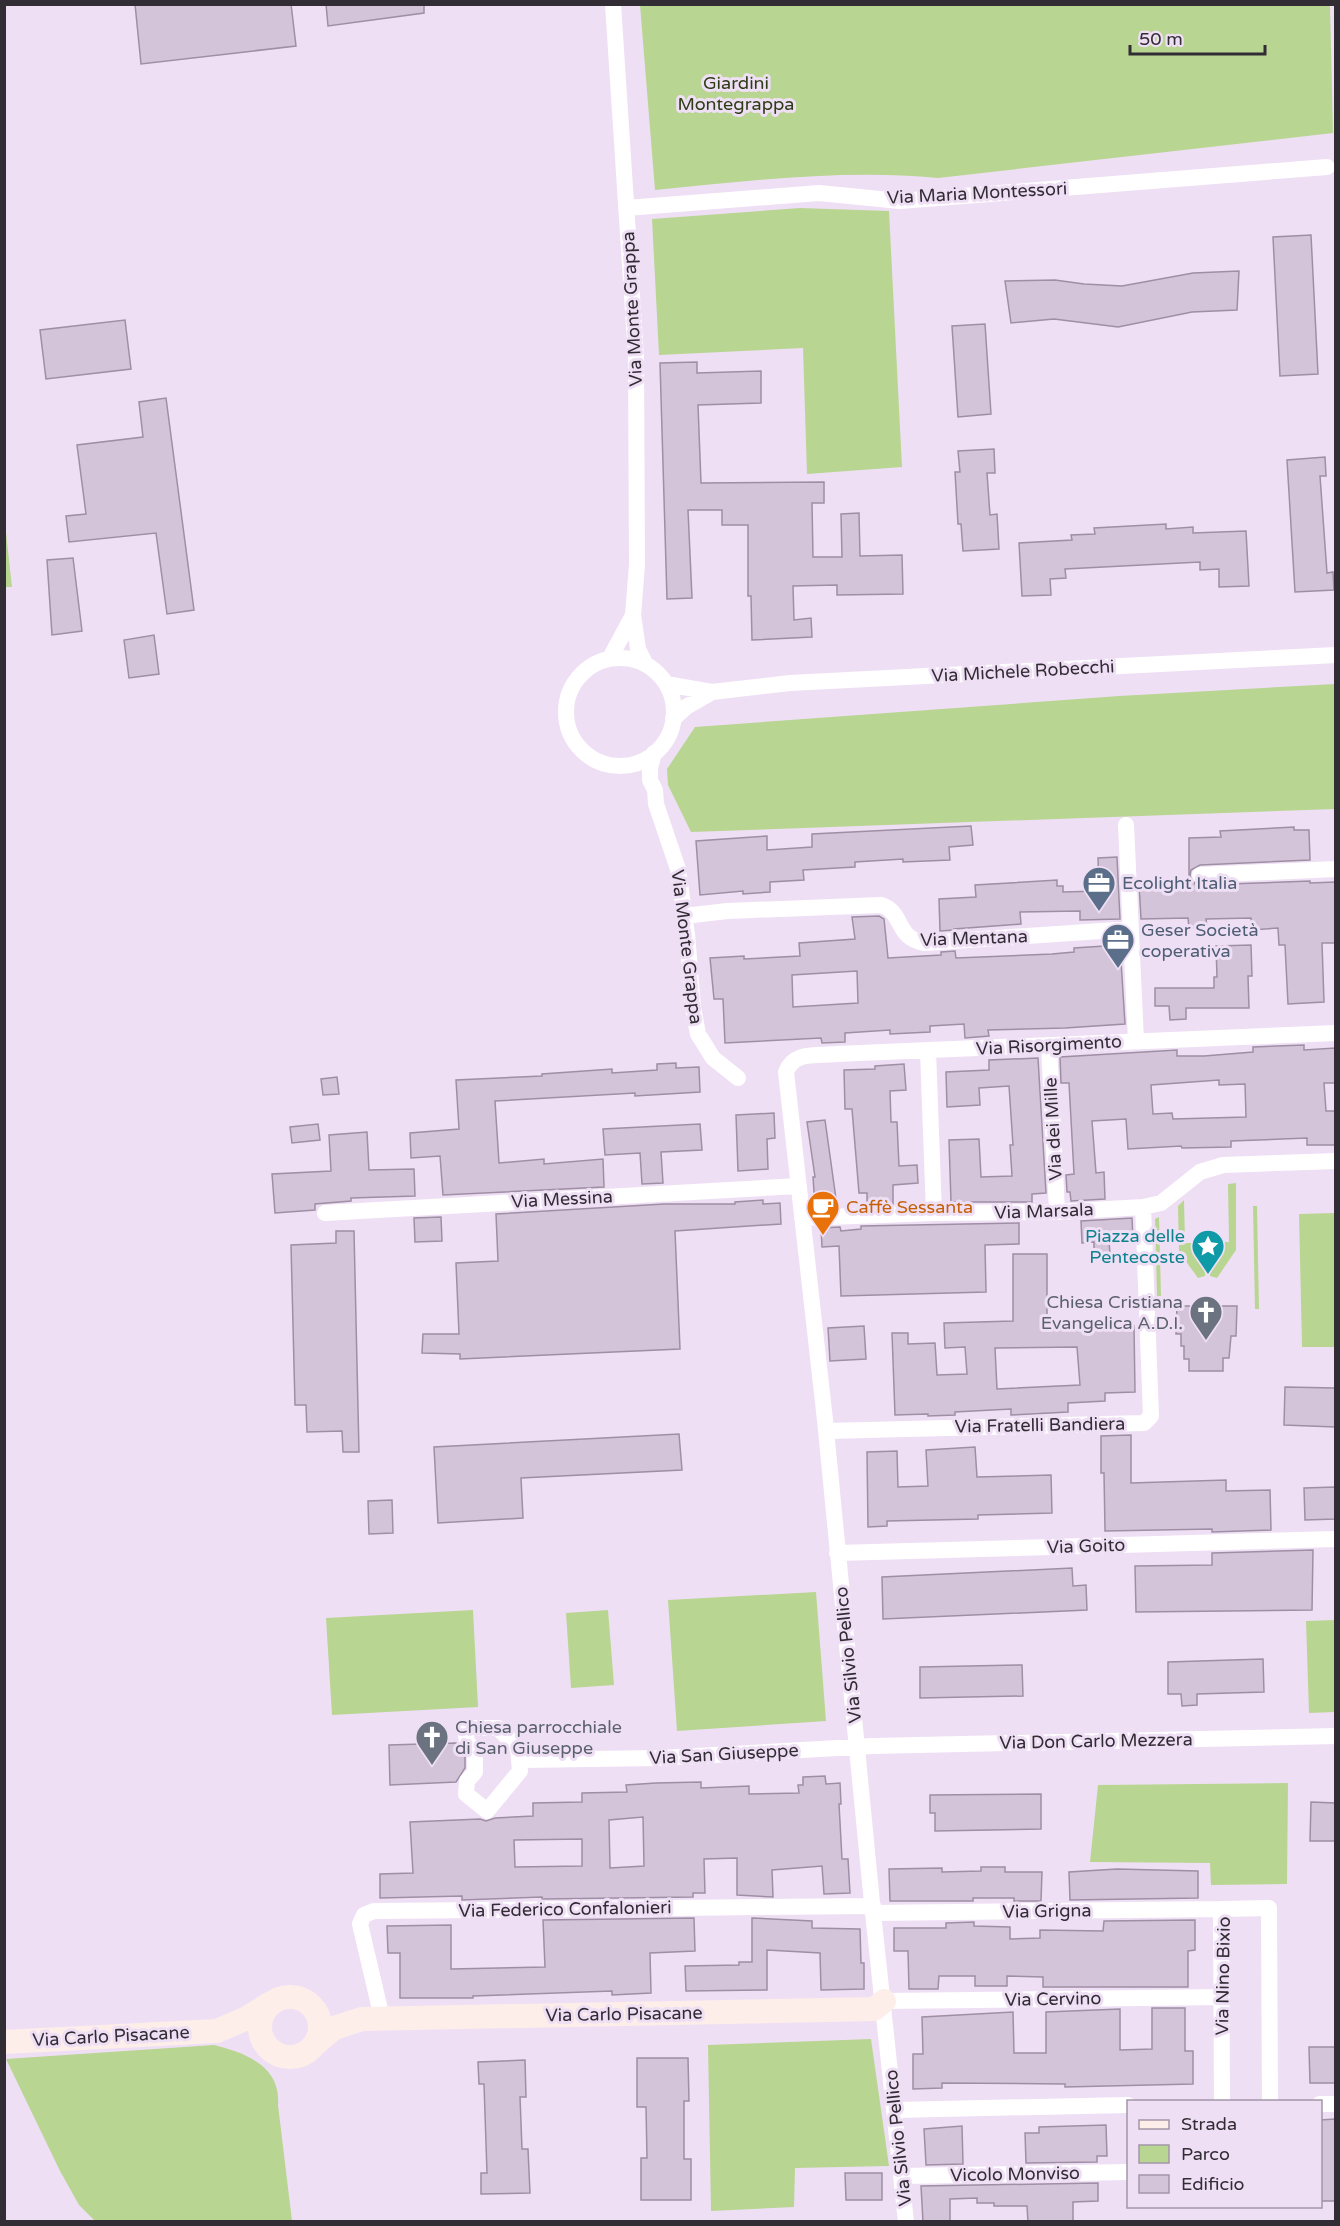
<svg xmlns="http://www.w3.org/2000/svg" width="1340" height="2226" font-family="'Varela Round',sans-serif">
  <rect width="100%" height="100%" fill="#efdff5"/>
  <path fill="#b9d592" d="M640,5h690l3,128 -395,45c-95,-9 -189,3 -283,12z
    M800,208l89,3 13,256 -95,7 -4,-126 -144,7 -7,-136z
    M4,514l8,73h-8z
    M1335,684v125l-644,23 -23,-47 -1,-16 28,-42 424,-31z
    M1236,1183v67l-19,28 -7,-2v-25l5,-9h14l-1,-58z
    M1184,1200l1,43h12l7,7 1,26 -7,2 -19,-26 -1,-46z
    M1253,1206h4l2,103h-4z
    M1335,1213v134h-33l-3,-133z
    M1159,1217l2,79h-4l-2,-77z
    M816,1592l10,129 -149,10 -9,-131z
    M473,1610l5,97 -146,8 -6,-97z
    M608,1610l6,75 -43,3 -5,-75z
    M1335,1620v92l-26,1 -3,-92z
    M1288,1783l-1,101 -76,1 -1,-22 -120,-1 8,-77z
    M871,2039l18,127 -94,2 -1,39 -83,4 -3,-166z
    M214,2045c32,8 67,21 64,60l14,116h-197l-16,-16 -19,-34 -54,-112z"/>
  <path fill="#d4c4d9" stroke="#9f8fa4" stroke-width="1.5" fill-rule="evenodd" d="M135,4h156l5,42 -155,18z
    M326,4h98v9l-96,13z
    M1311,235l7,139 -38,2 -7,-139z
    M1239,271l-2,39 -45,2 -74,15 -64,-8 -43,4 -6,-42 50,-1 29,4 38,2 71,-13z
    M125,320l6,49 -85,10 -6,-49z
    M985,324l6,90 -33,3 -6,-91z
    M697,362v11l64,-2v32l-63,2 3,78 123,-1v21h-12l1,54h29l-1,-43 18,-1 1,43 42,-1 1,39 -66,1v-10l-44,1 1,34 17,-2 1,19 -60,3 -1,-44h-3v-71h-26v-15h-34l4,88 -25,1 -7,-236z
    M166,398l28,212 -27,4 -11,-81 -87,9 -3,-26 20,-2 -9,-69 66,-8 -4,-35z
    M994,449l1,24h-8l3,42 7,-1 2,35 -36,2 -2,-27h-3l-3,-52h5l-2,-21z
    M1325,457l1,19h-6l7,97 6,-1 1,18 -39,2 -8,-132z
    M1166,524v5l27,-2v6l53,-2 3,55 -30,1v-18l-19,1v-8l-135,7 1,9 -16,1 1,16 -29,1 -3,-53 53,-3 -1,-5 24,-1 -1,-6z
    M73,558l9,73 -30,4 -5,-75z
    M154,635l5,39 -30,4 -5,-38z
    M971,826l2,19 -24,2 1,13 -47,2v-3l-48,3v5l-52,3 1,10 -34,2v10l-27,2v-3l-43,4 -4,-54 71,-5v14l45,-3v-13z
    M1294,827v3h15l1,30 -110,5 -9,5 -1,6 5,8 5,1 110,-4v2l25,-1v61h-13l2,59 -36,2 -3,-59h-6l-1,-17 -26,2 -1,-12 -45,1 1,8 -18,1 -1,-10 -47,1 -2,-35 50,-2v-44l32,-1 -1,-6z
    M1117,857l3,62 -40,1v-9l-60,1 1,12 -67,5v1l-14,1 -1,-32 37,-2 -1,-12 82,-5v6h6v6l36,-1 -1,-33z
    M879,916l5,3 4,39 53,-3v-3l14,-1 1,7 96,-4 22,-2v-4l46,-3 5,79 -60,4 -77,2 1,6 -24,2 -1,-14 -34,2v6l-40,2v-4l-45,3v9l-23,1 -1,-5 -96,5 -2,-44h-9l-4,-41 34,-2v3l56,-3 -1,-13 56,-4 -3,-22zM857,971l1,32 -65,4 -1,-32z
    M1251,945l1,31h-4l1,32h-63v11l-16,1 -1,-14h-14v-18h59v-11h3l-1,-31z
    M1304,1045v5l31,-2v35h-11l2,28h9v34h-28v-7l-76,3v6l-49,1 -1,-2 -53,3 -2,-30 -34,2 4,52 8,-1 1,27 -34,2 -1,-9h-3l-1,-17 8,-1 -5,-91h-8l-1,-26 117,-7v6h27l49,-4v-5zM1219,1080v5l26,-1 1,33 -73,2 -1,-6 -19,1 -2,-29z
    M1038,1058l8,135 -14,1v8h-81l-2,-62 30,-1 2,38 31,-1 -2,-31h3l-4,-59 -30,2 1,17 -33,2 -1,-35 43,-2v-10z
    M676,1063v5l23,-1 1,25 -65,4v-3l-140,8 4,62 45,-4v5l59,-5 1,28 -161,8 -3,-39 -29,2 -1,-25 49,-4 -3,-49 86,-4v-2l70,-5v4l45,-3v-6z
    M904,1064l2,26 -16,1 1,31h6l2,44 18,-1 1,18 -25,2v19l-26,1v-12h-8l-7,-84h-7l-1,-39 31,-1v-3z
    M337,1077l2,17 -16,1 -2,-16z
    M774,1113l1,25 -8,1 1,30 -30,2 -2,-56z
    M825,1120l12,86 -22,1 -2,-30h2l-8,-55z
    M318,1124l2,16 -28,3 -2,-16z
    M700,1124l2,26 -41,2 2,31 -21,1 -2,-31 -35,2 -2,-26z
    M367,1132l2,38 45,-1 1,27 -64,2v3l-36,3v6l-40,3 -3,-39 59,-3 -2,-36z
    M763,1200v4l17,-1 1,21 -106,7 5,118 -220,10v-5l-38,-1 1,-19h36l-3,-71 42,-2 -2,-47 168,-10h71v-2z
    M441,1217l1,24 -27,1 -1,-24z
    M1132,1218l1,22 -24,1 1,13 -16,1v-13l-12,1 -1,-22z
    M1019,1223v21l-34,1 1,47 -145,4 -2,-50 -17,1 -1,-19 19,-1 1,4 20,-2v-3z
    M336,1231h18l5,221h-16l-1,-21 -35,1 -1,-27h-11l-4,-160 45,-2z
    M1013,1254h34v68l54,-1v5h33l1,66 -30,1v8l-37,2v9l-57,3v-6l-56,3v3l-27,1v-2l-33,1 -3,-82h16v11l27,-1 2,32 30,-1 -2,-27 -20,1 -1,-25 69,-2zM1077,1347l3,38 -83,4 -2,-41z
    M1177,1306h60l-1,30h-5l-2,22h-6v13h-34v-12h-5v-13h-3v-12h-5z
    M864,1326l2,33 -36,2 -2,-33z
    M1285,1387l50,1v39l-51,-2z
    M679,1434l3,36 -161,8 2,40 -85,5 -4,-76z
    M1131,1435v48l95,-3v11l44,-1 1,40 -59,2v-3l-107,2 -1,-58h-3v-37z
    M975,1447l2,30 74,-2 1,38 -74,2v4l-91,2v5l-19,1 -1,-75 30,-1 1,36 30,-1 -2,-36z
    M1335,1487v32l-30,1 -1,-32z
    M392,1500l1,33 -24,1 -1,-33z
    M1313,1550l-1,60 -176,2 -1,-46 77,-1v-12z
    M1072,1568l1,18 13,-1 1,25 -204,9 -1,-42z
    M1263,1659l1,33 -67,2v11l-15,1 -1,-12h-13v-32z
    M1022,1665l1,31 -103,2v-31z
    M456,1743l9,12v13l-9,14 -66,3 -1,-40z
    M825,1776l1,8 14,-1 1,21h-2l3,55h6l2,34 -26,1 -2,-28 -50,4 1,27 -36,-2v-37l-33,1 1,34h-12v4l-151,2v-2l-80,3v-4l-82,2v-24l33,-1 -3,-51 70,-3 6,2 9,-3 38,-2v-13l49,-1v-9l45,-1 -1,-7 30,-2 45,-1v6l48,-2v8l50,-1 -1,-8h5v-8zM643,1817l1,49 -34,2 -1,-48zM582,1839v27l-67,1 -1,-27z
    M1041,1794v35l-106,2v-18h-5v-18z
    M1311,1802l24,1v38h-25z
    M981,1867h24v5h37l-1,29h-27v-3h-41v3h-83l-1,-32 53,-1v4l39,-1z
    M1117,1869l81,2v27l-128,2 -1,-28z
    M694,1918l1,33 -45,2 1,40 -39,2v-4l-139,5v2h-73v-45h-12l-1,-27 64,-1v44l94,-2 -2,-47z
    M752,1918l60,3v7l48,1 1,34h3v26l-43,1 -1,-37 -53,-3v40l-81,1 -1,-25 54,-1v-3h13z
    M1195,1920v30l-7,1v36h-145v-10l-36,-1v10h-32v-10h-36l-1,13h-29l-1,-38h-14v-23h52v-5l28,-1v4l36,1v12l30,-1v-8l63,1 1,-10z
    M1152,2008h33v43h8v33l-128,3v-3l-123,-1v5l-29,1v-35h10l-1,-37 91,-5 1,41h32v-41l74,-3v41l32,-1z
    M1309,2047h26v36h-25z
    M637,2058h51l1,43h-5v58h7v41h-50v-42h6l-1,-51h-9z
    M525,2060l1,37h-6l2,52h6l2,44 -49,1v-21h6l-3,-89h-5l-1,-22z
    M1335,2119v82h-15v-81z
    M1106,2125l1,31h-10v6l-71,1 -1,-30h14v-6z
    M962,2126l1,38 -37,1 -2,-36z
    M845,2173h37v27h-36z
    M1098,2183v18l-25,1v20h-45l-1,-16h-33v-3h-17v-5l-27,1v23h-27l-2,-36z"/>
  <g fill="none" stroke-linecap="round" stroke-linejoin="round">
    <path stroke="#fff" stroke-width="16" d="M613,4l23,353 1,208 -4,50 5,34 7,14
      M626,208l193,-15 81,8 427,-34
      M610,658l23,-43
      M566 712a54 54 0 1 1 108 0a54 54 0 1 1-108 0Z
      M666,684l46,8 78,-9 546,-28
      M673,719l13,-12 26,-15
      M654,753l-4,15v12l5,10 1,14 22,65 9,65 6,73 5,27 15,24 25,20
      M1126,825l10,216
      M1200,875l136,-6
      M685,916l42,-5 154,-6c23,7 14,33 43,38l207,-14
      M1049,1045l8,167
      M928,1051l6,162
      M325,1213l474,-27
      M802,1218l132,-5 123,-1 86,-5 18,-4 39,-31 23,-7 113,-4
      M826,1431l318,-8 7,-7 -8,-209
      M837,1553l499,-14
      M465,1728h33l20,20 2,23 -33,40 -21,-17 1,-13 8,-9v-21l-8,-9z
      M519,1760l141,-2 213,-12 463,-10
      M873,1913l348,-4
      M884,2001l338,-4
      M382,2018l-22,-94 4,-9 10,-4 499,-5
      M1222,2102l-1,-193 48,-1 1,194
      M1320,2104h16
      M895,2110l233,-5
      M901,2176l227,-4
      M906,2222l-33,-309 -48,-493 -39,-348c8,-21 30,-16 50,-18l500,-21"/>
    <path stroke="#feeee9" stroke-width="24" d="M260 2027a30 30 0 1 1 60 0a30 30 0 1 1-60 0Z
      M4,2042l213,-11 30,-13 24,-15
      M315,2044l19,-16 28,-9 512,-10 10,-8"/>
  </g>
  <defs>
    <symbol id="office-pin" viewBox="-11 -11 22 30"><path d="M0 17L-7.5 6A9.5 9.5 0 1 1 7.5 6Z" fill="#5c6f8a" stroke="#efdff5"/><path d="M-6-3h4V-5.5h4V-3h4V5H-6ZM-1-4.5V-3h2v-1.5ZM-6 0V1H6V0Z" fill="#fff"/></symbol>
    <symbol id="cafe-pin" viewBox="-11 -11 22 30"><path d="M0 17L-7.5 6A9.5 9.5 0 1 1 7.5 6Z" fill="#e8710a" stroke="#efdff5"/><path d="M-5.5-4.5H6V0H3Q3 3.5 0 3.5H-2.5Q-5.5 3.5-5.5 0ZM3-3.2v2h1.7v-2ZM-6 4.5H4V6H-6Z" fill="#fff"/></symbol>
    <symbol id="sight-pin" viewBox="-11 -11 22 30"><path d="M0 17L-7.5 6A9.5 9.5 0 1 1 7.5 6Z" fill="#0f9aa8" stroke="#efdff5"/><path d="M0-6L1.8-2.2L6-1.7L2.9 1.2L3.7 5.4L0 3.3L-3.7 5.4L-2.9 1.2L-6-1.7L-1.8-2.2Z" fill="#fff"/></symbol>
    <symbol id="church-pin" viewBox="-11 -11 22 30"><path d="M0 17L-7.5 6A9.5 9.5 0 1 1 7.5 6Z" fill="#6b7280" stroke="#efdff5"/><path d="M-1.2-6h2.4v3.5h3.3v2.4h-3.3V6h-2.4V-.1h-3.3v-2.4h3.3Z" fill="#fff"/></symbol>
  </defs>
  <g fill-rule="evenodd">
    <use href="#office-pin" x="1080" y="864" width="38" height="52"/>
    <use href="#office-pin" x="1099" y="921" width="38" height="52"/>
    <use href="#cafe-pin" x="804" y="1188" width="38" height="52"/>
    <use href="#sight-pin" x="1189" y="1227" width="38" height="52"/>
    <use href="#church-pin" x="1187" y="1293" width="38" height="52"/>
    <use href="#church-pin" x="413" y="1718" width="38" height="52"/>
  </g>
  <g text-anchor="middle" dominant-baseline="central" stroke-width="6" stroke-linejoin="round" paint-order="stroke">
    <g font-size="18" fill="#2d3c15" stroke="#efdff5">
      <text x="736" y="83">Giardini<tspan x="736" dy="21">Montegrappa</tspan></text>
    </g>
    <g font-size="18" fill="#322c34" stroke="#efdff5">
      <text transform="translate(977 193) rotate(-3)">Via Maria Montessori</text>
      <text transform="translate(632 309) rotate(-93)">Via Monte Grappa</text>
      <text transform="translate(1023 671) rotate(-3)">Via Michele Robecchi</text>
      <text transform="translate(974 938) rotate(-2)">Via Mentana</text>
      <text transform="translate(687 947) rotate(83)">Via Monte Grappa</text>
      <text transform="translate(1049 1045) rotate(-3)">Via Risorgimento</text>
      <text transform="translate(1053 1129) rotate(-93)">Via dei Mille</text>
      <text transform="translate(562 1199) rotate(-3)">Via Messina</text>
      <text transform="translate(1044 1211) rotate(-2)">Via Marsala</text>
      <text transform="translate(1040 1425) rotate(-1)">Via Fratelli Bandiera</text>
      <text transform="translate(1086 1546) rotate(-2)">Via Goito</text>
      <text transform="translate(848 1655) rotate(-96)">Via Silvio Pellico</text>
      <text transform="translate(1096 1741) rotate(-1)">Via Don Carlo Mezzera</text>
      <text transform="translate(724 1754) rotate(-3)">Via San Giuseppe</text>
      <text transform="translate(565 1909) rotate(-1)">Via Federico Confalonieri</text>
      <text transform="translate(1047 1911) rotate(-1)">Via Grigna</text>
      <text transform="translate(1223 1976) rotate(-89)">Via Nino Bixio</text>
      <text transform="translate(1053 1999) rotate(-1)">Via Cervino</text>
      <text transform="translate(624 2014) rotate(-1)">Via Carlo Pisacane</text>
      <text transform="translate(111 2036) rotate(-3)">Via Carlo Pisacane</text>
      <text transform="translate(898 2138) rotate(-96)">Via Silvio Pellico</text>
      <text transform="translate(1015 2174) rotate(-1)">Vicolo Monviso</text>
    </g>
    <g font-size="18" fill="#4e5e75" stroke="#efdff5" text-anchor="start">
      <text x="1122" y="883">Ecolight Italia</text>
      <text x="1141" y="930">Geser Società<tspan x="1141" dy="21">coperativa</tspan></text>
    </g>
    <g font-size="18" fill="#c56008" stroke="#efdff5" text-anchor="start">
      <text x="846" y="1207">Caffè Sessanta</text>
    </g>
    <g font-size="18" fill="#0d838f" stroke="#efdff5" text-anchor="end">
      <text x="1185" y="1236">Piazza delle<tspan x="1185" dy="21">Pentecoste</tspan></text>
    </g>
    <g font-size="18" fill="#5b616d" stroke="#efdff5" text-anchor="end">
      <text x="1183" y="1302">Chiesa Cristiana<tspan x="1183" dy="21">Evangelica A.D.I.</tspan></text>
      <text x="455" y="1727" text-anchor="start">Chiesa parrocchiale<tspan x="455" dy="21">di San Giuseppe</tspan></text>
    </g>
  </g>
  <rect width="1340" height="2226" fill="none" stroke="#322c34" stroke-width="12"/>
  <rect x="1127" y="2100" width="195" height="108" fill="#efdff5" stroke="#a397a8" stroke-width="1.5"/>
  <rect x="1139" y="2120" width="30" height="9" fill="#feeee9" stroke="#a397a8" stroke-width="1.5"/>
  <text x="1181" y="2130" font-size="18" fill="#322c34">Strada</text>
  <rect x="1139" y="2145" width="30" height="18" fill="#b9d592" stroke="#a397a8" stroke-width="1.5"/>
  <text x="1181" y="2160" font-size="18" fill="#322c34">Parco</text>
  <rect x="1139" y="2175" width="30" height="18" fill="#d4c4d9" stroke="#a397a8" stroke-width="1.5"/>
  <text x="1181" y="2190" font-size="18" fill="#322c34">Edificio</text>
  <path d="M1130 45v9h135v-9" fill="none" stroke="#322c34" stroke-width="3"/>
  <text x="1139" y="45" font-size="18" fill="#322c34" stroke="#efdff5" stroke-width="4.5" paint-order="stroke">50 m</text>
</svg>
